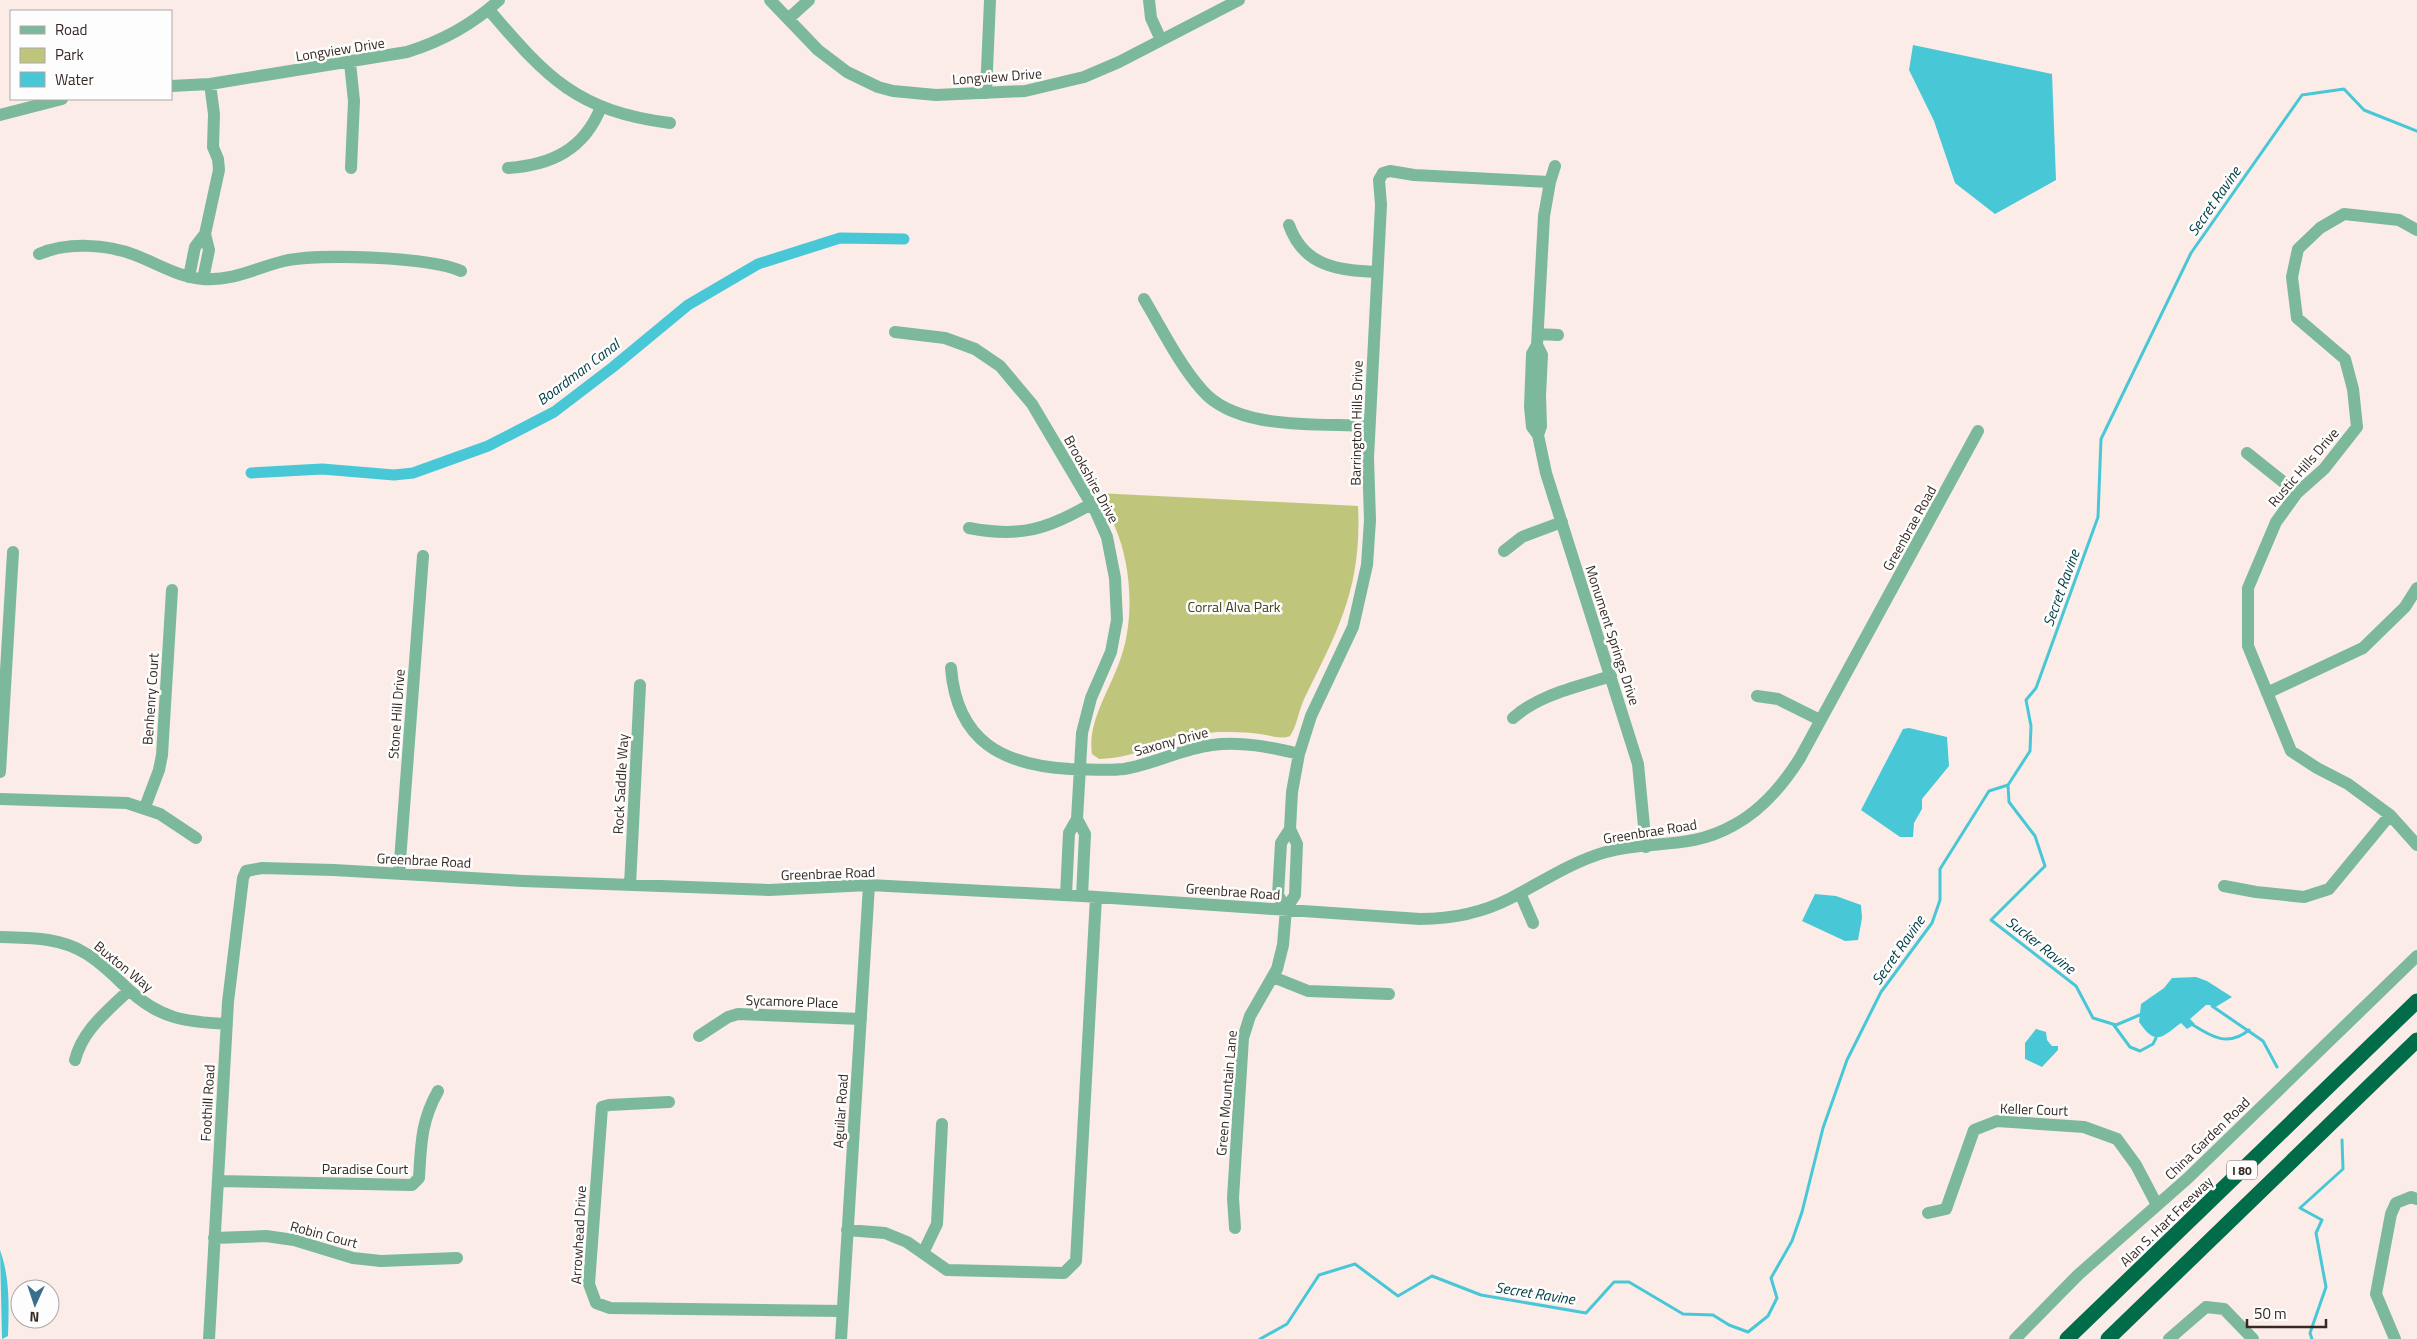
<svg xmlns="http://www.w3.org/2000/svg" width="2417" height="1339" font-family="'Titillium Web',sans-serif">
  <rect width="100%" height="100%" fill="#fbece7"/>
  <path fill="#c0c57c" d="M1097,493l261,13c4,80 -19,123 -53,191 -6,12 -8,29 -15,39 -10,4 -20,-1 -30,-2 -14,-2 -29,-2 -42,-2 -42,3 -78,26 -119,27l-7,-5c-5,-31 17,-63 27,-91 16,-41 13,-96 -4,-136 -4,-12 -12,-23 -18,-34z"/>
  <path fill="#48c8d7" d="M1913,45l139,29 4,106 -61,34 -40,-31 -21,-62 -25,-51z
    M1909,728l38,9 2,29 -27,33v10l-8,14 -1,14h-13l-39,-27 42,-81z
    M1815,894l21,2 25,9 1,13 -4,22 -13,1 -43,-20z
    M2196,977l11,4 25,16 -18,11 -3,-3h-5l-16,14 5,5 -8,5 -6,-6c-19,14 -25,24 -42,-1l2,-18 23,-16 8,-10z
    M2036,1029l10,3 1,8 5,6h6v4l-16,17 -17,-8v-16z
    M0,1250c10,27 9,57 8,86l-6,3z"/>
  <g fill="none" stroke-linecap="round" stroke-linejoin="round">
    <path stroke="#48c8d7" stroke-width="3" d="M2008,785l1,17 26,34 10,30 -54,54 85,66 17,32 23,7 26,-11
      M2212,1006l51,35 14,26
      M2113,1024l17,23 10,4 13,-7 3,-6
      M2193,1025c19,12 35,22 56,5
      M1260,1339l27,-15 32,-49 36,-11 43,32 34,-20 49,19 105,18 28,-31h15l54,32 30,1 16,10 19,7 20,-16 9,-18 -6,-20 21,-37 10,-29 21,-84 24,-68 34,-68 51,-69 8,-23v-31l49,-78 19,-6 22,-34 1,-25 -5,-26 10,-12 62,-171 3,-78 90,-186 111,-158 42,-6 20,21 53,21
      M2312,1339l-2,-6 16,-46 -10,-54 6,-13 -22,-12 43,-39 -1,-29"/>
    <path stroke="#48c8d7" stroke-width="11" d="M251,473l71,-4 72,6 19,-2 75,-27 66,-34 59,-45 75,-62 70,-41 82,-26 64,1"/>
    <path stroke="#7cb99b" stroke-width="12" d="M770,0l48,50 29,22 31,15 15,4 43,4 89,-4 59,-14 35,-15 120,-62
      M1149,0l2,18 10,22
      M489,10c58,68 88,101 181,113
      M788,19l21,-19
      M350,63l4,38 -3,67
      M171,86l39,-2 197,-32c35,-11 65,-27 92,-52
      M986,93l4,-93
      M0,115l62,-16
      M1555,166l-5,16 -6,34 -7,129 -5,9 -2,53 2,20 6,8 8,38 92,291 8,83
      M508,168c43,-3 76,-18 93,-61
      M1289,225c15,42 49,45 88,47
      M2417,230l-18,-10 -55,-6 -24,14 -22,21 -6,28 5,41 48,41 8,30 4,38 -33,42 -27,24 -21,29 -28,66v58l43,105 26,17 31,16 42,31 27,30
      M39,254c28,-12 68,-10 96,1 23,9 43,22 68,24 32,2 52,-11 81,-18 35,-8 146,-4 177,10
      M189,277l6,-30 10,-13
      M203,279l6,-29 -4,-16 14,-64 -1,-11 -5,-12 1,-33 -4,-30
      M1144,299c18,30 35,65 58,91 35,41 116,33 167,36
      M895,332l50,6 30,11 25,17 32,38 64,108 11,25 8,41 2,42 -6,32 -20,46 -9,35 -5,86 8,15 -3,62
      M1538,334l20,1
      M1537,345l5,10 -2,41 1,30 -3,9
      M2247,453l50,40
      M969,528c51,10 79,1 122,-24
      M1504,551l18,-14 40,-15
      M951,668c6,74 52,97 119,101 18,0 36,2 54,0 30,-5 57,-20 88,-24 29,-4 58,2 87,9
      M2267,693l96,-45 42,-41 12,-19
      M1757,696l21,3 42,21
      M1513,718c27,-24 64,-31 98,-42
      M0,772l13,-220
      M0,799l127,4 33,11 36,24
      M145,807l14,-37 3,-15 10,-165
      M399,874l24,-318
      M630,885l10,-200
      M2224,886l32,6 48,5 25,-8 61,-74
      M1520,893l13,30
      M1066,895l3,-62 8,-14
      M1286,909l-8,-14 3,-52 9,-14 2,-37 7,-38 12,-38 42,-89 14,-62 3,-45 -2,-62 13,-253 -2,-25 4,-7 7,-2 24,4 136,7
      M0,937c29,1 59,0 85,16 17,10 30,24 44,37 31,29 57,32 98,34
      M1273,977l35,14 81,3
      M699,1036l29,-19 10,-3 123,5
      M75,1060c8,-31 32,-48 54,-70
      M669,1102l-60,3 -7,2 -13,177 7,19 14,5 232,3
      M218,1181l194,4 7,-7c2,-33 2,-57 19,-87
      M1928,1213l18,-4 28,-79 23,-9 87,6 33,12 19,26 21,40
      M1235,1228l-2,-30 10,-160 7,-22 27,-47 6,-24 3,-36 9,-14 2,-51 -7,-15
      M847,1230l38,3 22,9 40,28 117,3 12,-12 20,-364
      M214,1238l52,-2 28,4 59,18 28,3 76,-3
      M923,1253l14,-29 5,-100
      M209,1339l19,-337 15,-124 3,-7 16,-3 72,2 189,11 246,9 100,-5 213,11 338,23c32,0 62,-6 91,-21 31,-16 60,-36 95,-46 46,-13 82,-1 128,-27 28,-15 49,-40 66,-67l178,-327
      M841,1339l28,-454
      M2015,1339l63,-64 110,-97 229,-222
      M2169,1339l37,-32 18,2 29,30
      M2395,1339l-19,-45 15,-80 5,-11 15,-6 6,2"/>
    <path stroke="#006c49" stroke-width="15" d="M2067,1339l350,-338
      M2108,1339l309,-299"/>
  </g>
  <g text-anchor="middle" dominant-baseline="central" stroke-width="5" stroke-linejoin="round" paint-order="stroke">
    <rect fill="#fdfdfd" stroke="#726965" stroke-width="1" x="2227" y="1160.5" width="30" height="19" rx="4"/>
    <g font-size="12" font-weight="bold" fill="#362924">
      <text x="2242" y="1170">I 80</text>
    </g>
    <g font-size="14" fill="#362924" stroke="#fdfdfd">
      <text transform="translate(340 49) rotate(-9)">Longview Drive</text>
      <text transform="translate(997 76) rotate(-4)">Longview Drive</text>
      <text transform="translate(1356 423) rotate(-89)">Barrington Hills Drive</text>
      <text transform="translate(2303 467) rotate(-49)">Rustic Hills Drive</text>
      <text transform="translate(1092 479) rotate(61)">Brookshire Drive</text>
      <text transform="translate(1909 528) rotate(-61)">Greenbrae Road</text>
      <text transform="translate(1613 635) rotate(72)">Monument Springs Drive</text>
      <text transform="translate(150 699) rotate(-86)">Benhenry Court</text>
      <text transform="translate(396 714) rotate(-86)">Stone Hill Drive</text>
      <text transform="translate(1171 741) rotate(-15)">Saxony Drive</text>
      <text transform="translate(620 784) rotate(-87)">Rock Saddle Way</text>
      <text transform="translate(1650 831) rotate(-9)">Greenbrae Road</text>
      <text transform="translate(424 860) rotate(3)">Greenbrae Road</text>
      <text transform="translate(828 873) rotate(-2)">Greenbrae Road</text>
      <text transform="translate(1233 891) rotate(4)">Greenbrae Road</text>
      <text transform="translate(124 966) rotate(39)">Buxton Way</text>
      <text transform="translate(792 1001) rotate(2)">Sycamore Place</text>
      <text transform="translate(1226 1093) rotate(-85)">Green Mountain Lane</text>
      <text transform="translate(207 1103) rotate(-87)">Foothill Road</text>
      <text transform="translate(2034 1109) rotate(2)">Keller Court</text>
      <text transform="translate(840 1111) rotate(-86)">Aguilar Road</text>
      <text transform="translate(2207 1138) rotate(-44)">China Garden Road</text>
      <text x="365" y="1168">Paradise Court</text>
      <text transform="translate(2166 1221) rotate(-44)">Alan S. Hart Freeway</text>
      <text transform="translate(324 1234) rotate(15)">Robin Court</text>
      <text transform="translate(578 1235) rotate(-87)">Arrowhead Drive</text>
    </g>
    <g font-size="14" fill="#40421c" stroke="#fdfdfd">
      <text x="1234" y="606">Corral Alva Park</text>
    </g>
    <g font-size="15" font-style="italic" fill="#003d43" stroke="#fdfdfd">
      <text transform="translate(2214 201) rotate(-55)">Secret Ravine</text>
      <text transform="translate(578 372) rotate(-37)">Boardman Canal</text>
      <text transform="translate(2061 588) rotate(-70)">Secret Ravine</text>
      <text transform="translate(2041 945) rotate(38)">Sucker Ravine</text>
      <text transform="translate(1898 950) rotate(-55)">Secret Ravine</text>
      <text transform="translate(1535 1293) rotate(9)">Secret Ravine</text>
    </g>
  </g>
  <rect x="10" y="10" width="162" height="90" fill="#fdfdfd" stroke="#ada8a6"/>
  <rect x="20" y="26" width="25" height="8" fill="#7cb99b" stroke="#ada8a6"/>
  <text x="55" y="35" font-size="15" fill="#362924">Road</text>
  <rect x="20" y="48" width="25" height="15" fill="#c0c57c" stroke="#ada8a6"/>
  <text x="55" y="60" font-size="15" fill="#362924">Park</text>
  <rect x="20" y="72" width="25" height="15" fill="#48c8d7" stroke="#ada8a6"/>
  <text x="55" y="85" font-size="15" fill="#362924">Water</text>
  <g transform="translate(35 1304) rotate(183)"><circle r="24" fill="#fdfdfd" stroke="#ada8a6"/>
  <path d="M0-4L9 19L0 12L-9 19Z" fill="#396f8a"/>
  <text y="-8" font-size="14" font-weight="bold" text-anchor="middle" fill="#362924">N</text>
  </g>
  <path d="M2247 1319v8h79v-8" fill="none" stroke="#362924" stroke-width="2.5"/>
  <text x="2254" y="1319" font-size="15" fill="#362924" stroke="#fdfdfd" stroke-width="4" paint-order="stroke">50 m</text>
</svg>
